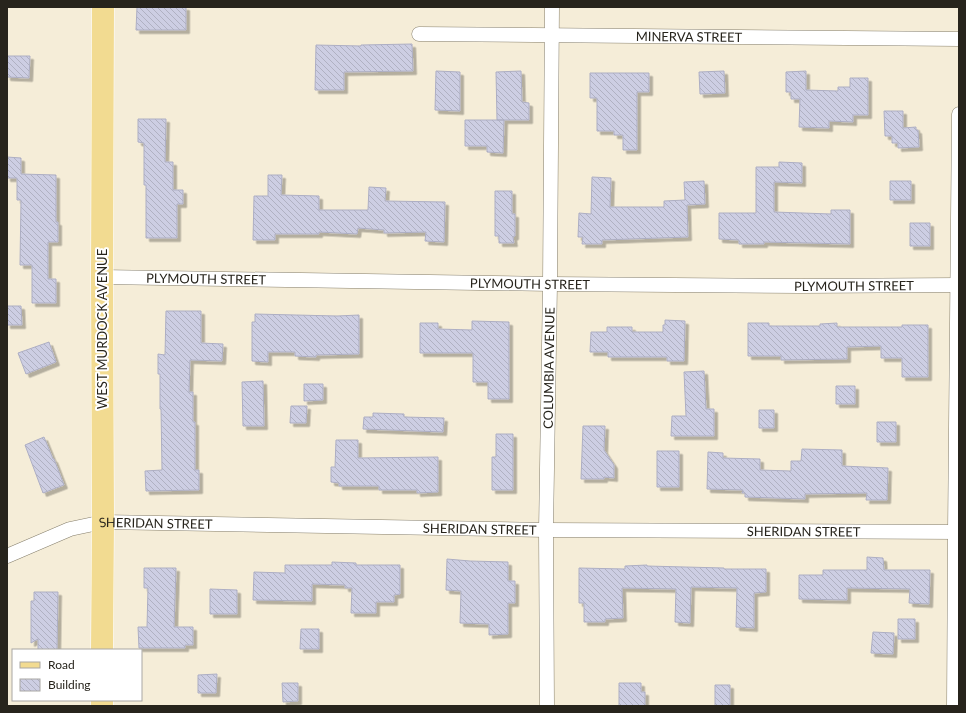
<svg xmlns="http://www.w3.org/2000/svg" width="966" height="713" font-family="Lato,sans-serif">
  <defs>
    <pattern id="building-back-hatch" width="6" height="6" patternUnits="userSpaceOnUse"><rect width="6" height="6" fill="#cdcee3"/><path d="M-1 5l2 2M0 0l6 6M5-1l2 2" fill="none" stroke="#b0b1c2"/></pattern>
    <filter id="shadow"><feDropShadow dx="3.5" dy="3.5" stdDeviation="0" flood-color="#0004"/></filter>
  </defs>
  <rect width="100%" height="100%" fill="#f5edd8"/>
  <path fill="url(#building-back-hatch)" stroke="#adaec3" filter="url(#shadow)" d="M137,7h49v23h-50z
    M412,44l1,27 -69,1v18h-29l1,-45 45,1v-1z
    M7,56h23l-1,22 -22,-1z
    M436,71l24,1v39l-25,-1z
    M521,71l1,31 7,1v17h-32l-1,-48z
    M724,71l1,22 -25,1 -1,-22z
    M806,71v19l32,1v-4h12v-9h18v37h-15v7l-24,-1v7l-30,-1 1,-28h-9v-7h-5v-20z
    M590,73h59v19h-12v58h-14v-15h-9v-4h-17v-33h-7z
    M884,111h19v17l13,-1v3h2l1,17 -21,1v-5h-6v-7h-7z
    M138,119h28l-1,43h8v28h10v14h-6v34h-31v-53h-2v-42l-6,-1z
    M465,120h39l-1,33 -16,-1v-6h-22z
    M7,157l14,1v16l35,1v47h2v20h-10v37h8v24h-24v-38h-12l1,-65h-4v-22h-10z
    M779,162l23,1v20l-28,-1v30l57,2v-4h19v34l-86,-2v2h-25v-4l-20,-1v-26h37v-46h23z
    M268,175h14l-1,20 38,1v14h49l1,-23 17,1 -1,13 60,1 -1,40 -19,-1 1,-9 -42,1v-3l-26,-2 -1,6 -38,-2v2h-44v6h-22l1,-44h14z
    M592,177l19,1 -1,29h54v-6l21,-1 -1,-18 20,-1 1,23 -18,1 1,32 -86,3v4h-20l1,-7h-5l1,-24 12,1z
    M890,181h21v19h-21z
    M495,191h17v23h3v22l-2,1 1,6h-15v-7h-4z
    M910,223h20v23h-20z
    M7,306h14l1,19h-15z
    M166,311h35v32l22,1 -1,17 -32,-1 -1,32h4v30h2v48h4v20l-53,1 -1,-20 17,-1 -1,-61h-1v-35h-2v-20l7,1z
    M255,314l82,2 22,-1v39l-43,1v2l-21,-1v-4h-27v10l-16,-1v-39h3z
    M665,320l20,1 -1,40h-17v-4h-59v-5h-18l1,-20h16v-5h25v5h31v-7h2z
    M472,321l37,1v77h-21v-17h-15v-29h-53v-30h18v6l34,1z
    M748,323h21v3h51v-2l17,-1v4h65v-2h26v52h-26v-19h-21v-12l-34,1v12l-66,1v-4h-33z
    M49,342l7,20 -30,12 -8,-21z
    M704,371l2,38h8v27h-43l1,-20h14l-2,-44z
    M263,381l1,45h-21l-1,-44z
    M304,384h19v16l-19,1z
    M836,386h19v18h-19z
    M291,406h16l-1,17h-16z
    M759,410h15v18h-15z
    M373,413l31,1v3l40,1 -1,14 -80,-3 1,-12h9z
    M877,422h19v20h-19z
    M583,426h22l-1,24 10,15v13l-10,-1v2h-23z
    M496,434h17v56h-21v-33h4z
    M44,437l9,22h1l10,26 -21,8 -18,-48z
    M336,440h22v18l80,-1v35l-21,1v-3h-38v-4h-40v-3l-8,-1v-15h4z
    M802,449l40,1v16l46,2 -1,32h-21l1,-7 -62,1v5l-60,-2v-4h-3l1,-3 -36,-1 1,-37 15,1v5l37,1v11l31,1v-10h10z
    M657,451h22v36h-22z
    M867,557l16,1 1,12h46l-1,34 -20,-1 1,-14 -63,-1v12l-48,-1v-24h24v-5h44z
    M447,559l23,2 38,1v19h7v22h-7v31l-19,1v-11l-29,-1 1,-32 -15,-1z
    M332,562l24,1v2h44v29l-6,1v7h-18v11h-25l1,-25h-7v-3l-33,-1v17l-59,-1 1,-28 31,1v-8h47z
    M647,565v1l77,2v1h42v23l-12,1v35l-18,-1 1,-39 -46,-1 -1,36 -15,-1 1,-33 -54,-1 1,30 -18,1v3h-21v-19h-5v-35l46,1v-3z
    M144,568h32l-2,59h19v18h-8v3h-46l-1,-21h9l1,-39h-4z
    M210,589l27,1v24h-27z
    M34,592h24l-1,58h-19v-11l-7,4v-42h3z
    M898,619h17v20h-17z
    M301,629h18v20h-19z
    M873,632l21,1 -1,21 -22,-1z
    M217,674l-1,19h-18v-18z
    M282,683h16v18l-15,1z
    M619,683h22v9h4v14h-26z
    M715,685h15v21h-15z"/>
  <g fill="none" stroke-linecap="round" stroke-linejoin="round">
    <defs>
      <g id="street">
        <path id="s1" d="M419,34l540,5"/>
        <path id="s2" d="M102,277l448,7 251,2 158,-1"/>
        <path id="s3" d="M7,556l63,-27 33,-7 443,8 413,2"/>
        <path id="s4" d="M547,706l-1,-176 4,-246 2,-277"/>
        <path d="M954,706l1,-174 4,-418"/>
      </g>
      <path id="primary" d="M102,650l1,-128 -1,-245 1,-270
        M102,706v-6"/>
    </defs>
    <use href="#street" stroke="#867f6c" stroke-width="15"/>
    <use href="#primary" stroke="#fff" stroke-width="23"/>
    <use href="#street" stroke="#fff" stroke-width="14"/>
    <use href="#primary" stroke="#f2db91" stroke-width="22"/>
  </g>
  <g text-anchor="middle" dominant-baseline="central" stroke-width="4" stroke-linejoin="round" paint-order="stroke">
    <g font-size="13" fill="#27241c" stroke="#fff">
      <text stroke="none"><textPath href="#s1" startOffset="270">MINERVA STREET</textPath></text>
      <text stroke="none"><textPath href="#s2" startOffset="104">PLYMOUTH STREET</textPath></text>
      <text stroke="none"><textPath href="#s2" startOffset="428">PLYMOUTH STREET</textPath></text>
      <text stroke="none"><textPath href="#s2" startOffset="752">PLYMOUTH STREET</textPath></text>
      <text transform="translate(102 329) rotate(-90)">WEST MURDOCK AVENUE</text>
      <text stroke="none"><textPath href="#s4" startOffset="338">COLUMBIA AVENUE</textPath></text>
      <text stroke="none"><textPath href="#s3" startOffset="155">SHERIDAN STREET</textPath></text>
      <text stroke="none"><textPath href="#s3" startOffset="479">SHERIDAN STREET</textPath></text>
      <text stroke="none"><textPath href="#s3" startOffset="803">SHERIDAN STREET</textPath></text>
    </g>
  </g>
  <rect width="966" height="713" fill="none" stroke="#27241c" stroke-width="16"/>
  <rect x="12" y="649" width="130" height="52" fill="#ffffff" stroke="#a9a7a4"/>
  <rect x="20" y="662" width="20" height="6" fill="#f2db91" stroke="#a9a7a4"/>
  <text x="48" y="669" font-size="12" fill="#27241c">Road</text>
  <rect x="20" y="679" width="20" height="12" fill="url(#building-back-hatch)" stroke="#a9a7a4"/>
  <text x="48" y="689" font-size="12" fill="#27241c">Building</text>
</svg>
